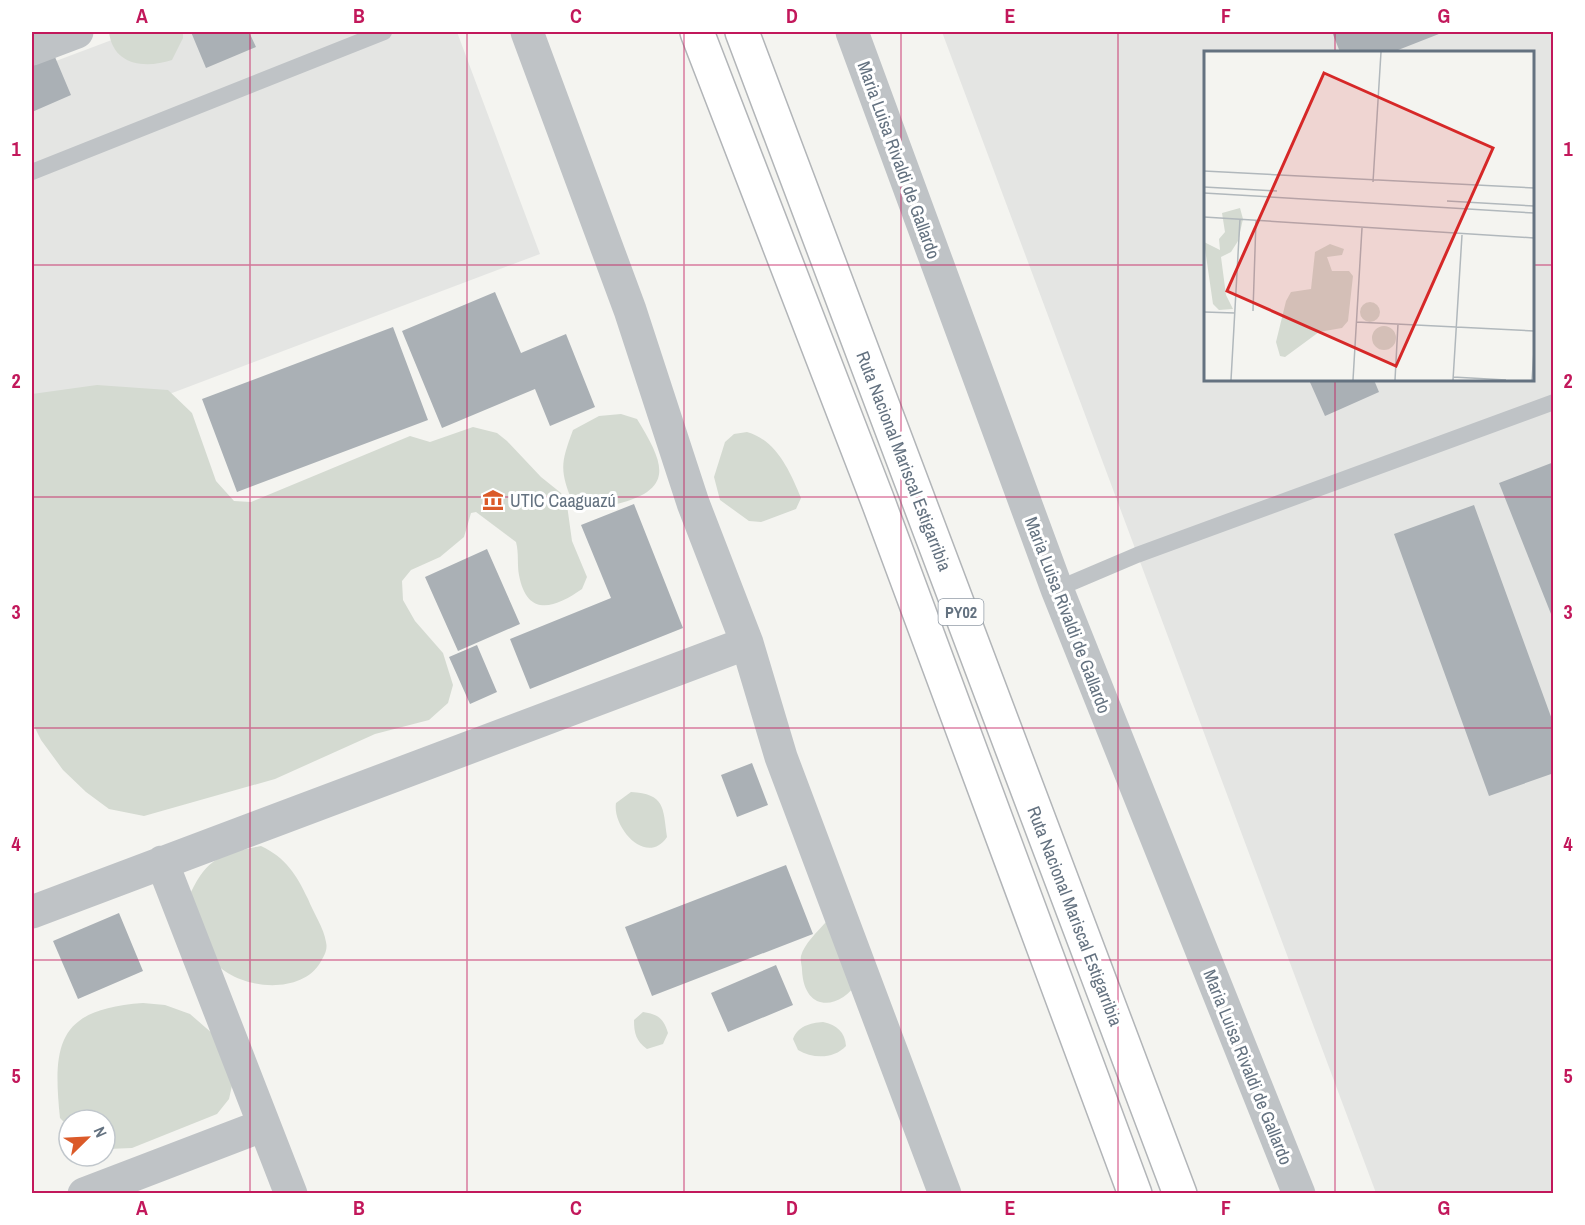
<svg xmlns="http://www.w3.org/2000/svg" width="1585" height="1225" font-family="'Archivo Narrow',sans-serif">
  <rect width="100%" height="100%" fill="#f4f4f0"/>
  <path fill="#e4e5e3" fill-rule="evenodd" d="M133,32h324l83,222 -508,192v-376z
    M942,32h611v1161h-177zM1206,52h326v328h-326z"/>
  <path fill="#d4dad1" d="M109,32h74v6l-11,22c-28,9 -59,5 -63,-28z
    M97,385l71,5 24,23 24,68 18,20 17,1 159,-66 20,6 43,-15 24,6 10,8 34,36 20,16 6,12 5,36 15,36 -5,12c-27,19 -55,29 -63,-14 -2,-11 0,-22 -3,-33l-40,-30 -5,1 -7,24 -24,20 -29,13 -9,11 1,19 12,21 28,32 10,32 -5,18 -19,17 -54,14 -100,45 -131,37 -35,-7 -23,-17 -23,-22 -22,-30 -9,-18v-328z
    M621,414l16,5c26,43 40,70 -20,85 -19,5 -25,9 -44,0 -13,-34 -13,-39 0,-74l26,-14z
    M747,432c29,8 43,39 54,66l-5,11 -35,13 -12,-1 -29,-21 -6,-23 11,-35 9,-8z
    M631,792c34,2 32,15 36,45 -20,30 -55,-9 -51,-34z
    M261,846c25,12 35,28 47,53 5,13 16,29 18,43 2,8 -2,14 -6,21 -21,35 -92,26 -111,-9 -9,-18 -12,-43 -18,-62 17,-35 32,-39 70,-46z
    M826,922l33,58c-19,31 -55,33 -57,-10 0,-4 -2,-10 -1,-14 3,-12 17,-25 25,-34z
    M143,1003l22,2 25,9 23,20 20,47 -4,18 -12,15 -85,34 -24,1 -3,-1v-28h-36v7l-9,-9c-8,-76 -1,-109 83,-115z
    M643,1012c15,2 21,7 25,21l-5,11 -16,5c-11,-8 -13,-16 -13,-29z
    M823,1022c14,3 22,10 23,24 -12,13 -33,13 -48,4l-5,-11c5,-13 17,-16 30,-17z"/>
  <path fill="#aab0b5" d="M191,32h58l7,15 -50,21z
    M1332,32h112l-51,20h-53z
    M55,57l16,38 -39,17v-46z
    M495,292l26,61 45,-19 29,73 -45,19 -15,-37 -93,39 -40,-97z
    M393,327l35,93 -191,72 -35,-93z
    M1309,380h65l5,12 -54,24z
    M1554,462v157h-1l-54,-136z
    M634,504l49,124 -153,61 -20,-50 101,-41 -30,-73z
    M1474,505l80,220v48l-65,23 -95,-262z
    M487,549l33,75 -62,27 -33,-74z
    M477,645l20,47 -27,12 -21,-47z
    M752,763l16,42 -31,12 -16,-42z
    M786,865l27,69 -161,62 -27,-69z
    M119,913l24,58 -65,28 -25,-58z
    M776,965l17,40 -65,27 -17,-39z"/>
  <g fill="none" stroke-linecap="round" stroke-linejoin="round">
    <defs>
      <path id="trunk" d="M697,32l182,472 256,690
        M742,32l438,1162"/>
    </defs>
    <use href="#trunk" stroke="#b2b5b8" stroke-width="36"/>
    <path stroke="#bfc3c6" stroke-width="16" d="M32,172l352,-140
      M1057,589l80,-34 417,-153"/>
    <path stroke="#bfc3c6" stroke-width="33" d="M527,32l103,278 63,193 54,140 34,114 164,437
      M852,32l205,557 242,605
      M32,49l45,-17
      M162,862l129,332
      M32,912l715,-269
      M84,1194l180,-69"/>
    <use href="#trunk" stroke="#fff" stroke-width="33"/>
  </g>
  <path fill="none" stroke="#c2185b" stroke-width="1.5" stroke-opacity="0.55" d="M250,32v1162M467,32v1162M684,32v1162M901,32v1162M1118,32v1162M1335,32v20M32,265h1174M1532,265h22M1335,380v814M32,497h1522M32,728h1522M32,960h1522"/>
  <defs>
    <symbol id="museum-bare" viewBox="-9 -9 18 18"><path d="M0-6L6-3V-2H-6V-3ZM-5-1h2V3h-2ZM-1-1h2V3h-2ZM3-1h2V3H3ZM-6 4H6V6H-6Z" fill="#db5a29" stroke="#fff" stroke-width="2.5" paint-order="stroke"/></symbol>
  </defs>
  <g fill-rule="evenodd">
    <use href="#museum-bare" x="478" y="485" width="30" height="30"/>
  </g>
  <g text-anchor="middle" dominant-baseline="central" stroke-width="6" stroke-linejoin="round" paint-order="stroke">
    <rect fill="#fff" stroke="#929ca6" stroke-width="1.5" x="938.5" y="599" width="45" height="26" rx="4.5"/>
    <g font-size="16" font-weight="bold" fill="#647280">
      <text x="961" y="612">PY02</text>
    </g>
    <g font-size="18" fill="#647280" stroke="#fff">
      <text transform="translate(899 160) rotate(70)">Maria Luisa Rivaldi de Gallardo</text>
      <text transform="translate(904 461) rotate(69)">Ruta Nacional Mariscal Estigarribia</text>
      <text transform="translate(1068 615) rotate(69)">Maria Luisa Rivaldi de Gallardo</text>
      <text transform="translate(1075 916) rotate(69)">Ruta Nacional Mariscal Estigarribia</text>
      <text transform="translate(1248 1067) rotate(68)">Maria Luisa Rivaldi de Gallardo</text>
    </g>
    <g font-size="18" fill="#647280" stroke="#fff" text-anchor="start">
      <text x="510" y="500">UTIC Caaguazú</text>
    </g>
  </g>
  <g transform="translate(1204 51)">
    <rect width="330" height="330" fill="#f4f4f0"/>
    <path d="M36,157l3,11 -5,22 -7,11 -10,5 5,38 7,14 -14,1 -6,-6 -9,-62 16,8 -1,-11 6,-7 -3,-19zM126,193l14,5 -2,6 -15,2 5,14h17l4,5 -5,45 -6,7 -23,4 -34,25 -5,-1 -4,-14 10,-41 5,-9 20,-3 4,-37zM156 261a10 10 0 1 1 20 0a10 10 0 1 1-20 0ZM168 287a12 12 0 1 1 24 0a12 12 0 1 1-24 0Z" fill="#d4dad1"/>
    <path fill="none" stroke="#b1b8bc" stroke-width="1.5" d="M0,120l330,17M169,131l8,-130M0,136l73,4M0,142l330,20M243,150l87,5M0,166l330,21M49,260l3,-91M0,261l31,1M152,271l178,9M249,326l53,3M27,329l9,-161M149,329l9,-152M191,329l3,-56M249,329l9,-145M328,329l2,-29"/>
    <path fill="#d62828" fill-opacity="0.15" stroke="#d62828" stroke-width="3" d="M120,22l169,75 -97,218 -169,-75z"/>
    <rect width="330" height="330" fill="none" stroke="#647280" stroke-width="3"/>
  </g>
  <rect width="1585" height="1225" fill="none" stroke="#ffffff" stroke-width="66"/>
  <g transform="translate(87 1138) rotate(66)"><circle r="28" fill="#ffffff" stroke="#c1c7cc" stroke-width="1.5"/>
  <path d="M0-4.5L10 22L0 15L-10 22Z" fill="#db5a29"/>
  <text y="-9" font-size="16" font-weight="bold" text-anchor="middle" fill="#647280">N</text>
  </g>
  <rect x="33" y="33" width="1519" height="1159" fill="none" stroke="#c2185b" stroke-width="2"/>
  <g font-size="20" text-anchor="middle" font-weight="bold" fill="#c2185b">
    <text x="142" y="23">A</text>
    <text x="359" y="23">B</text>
    <text x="576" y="23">C</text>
    <text x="792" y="23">D</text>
    <text x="1010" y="23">E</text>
    <text x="1226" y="23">F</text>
    <text x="1444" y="23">G</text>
    <text x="16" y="156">1</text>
    <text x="1568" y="156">1</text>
    <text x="16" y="388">2</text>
    <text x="1568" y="388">2</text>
    <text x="16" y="619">3</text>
    <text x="1568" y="619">3</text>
    <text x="16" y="851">4</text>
    <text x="1568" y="851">4</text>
    <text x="16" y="1083">5</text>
    <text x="1568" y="1083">5</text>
    <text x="142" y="1215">A</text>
    <text x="359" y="1215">B</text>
    <text x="576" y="1215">C</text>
    <text x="792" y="1215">D</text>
    <text x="1010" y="1215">E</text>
    <text x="1226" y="1215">F</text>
    <text x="1444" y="1215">G</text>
  </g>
</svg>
